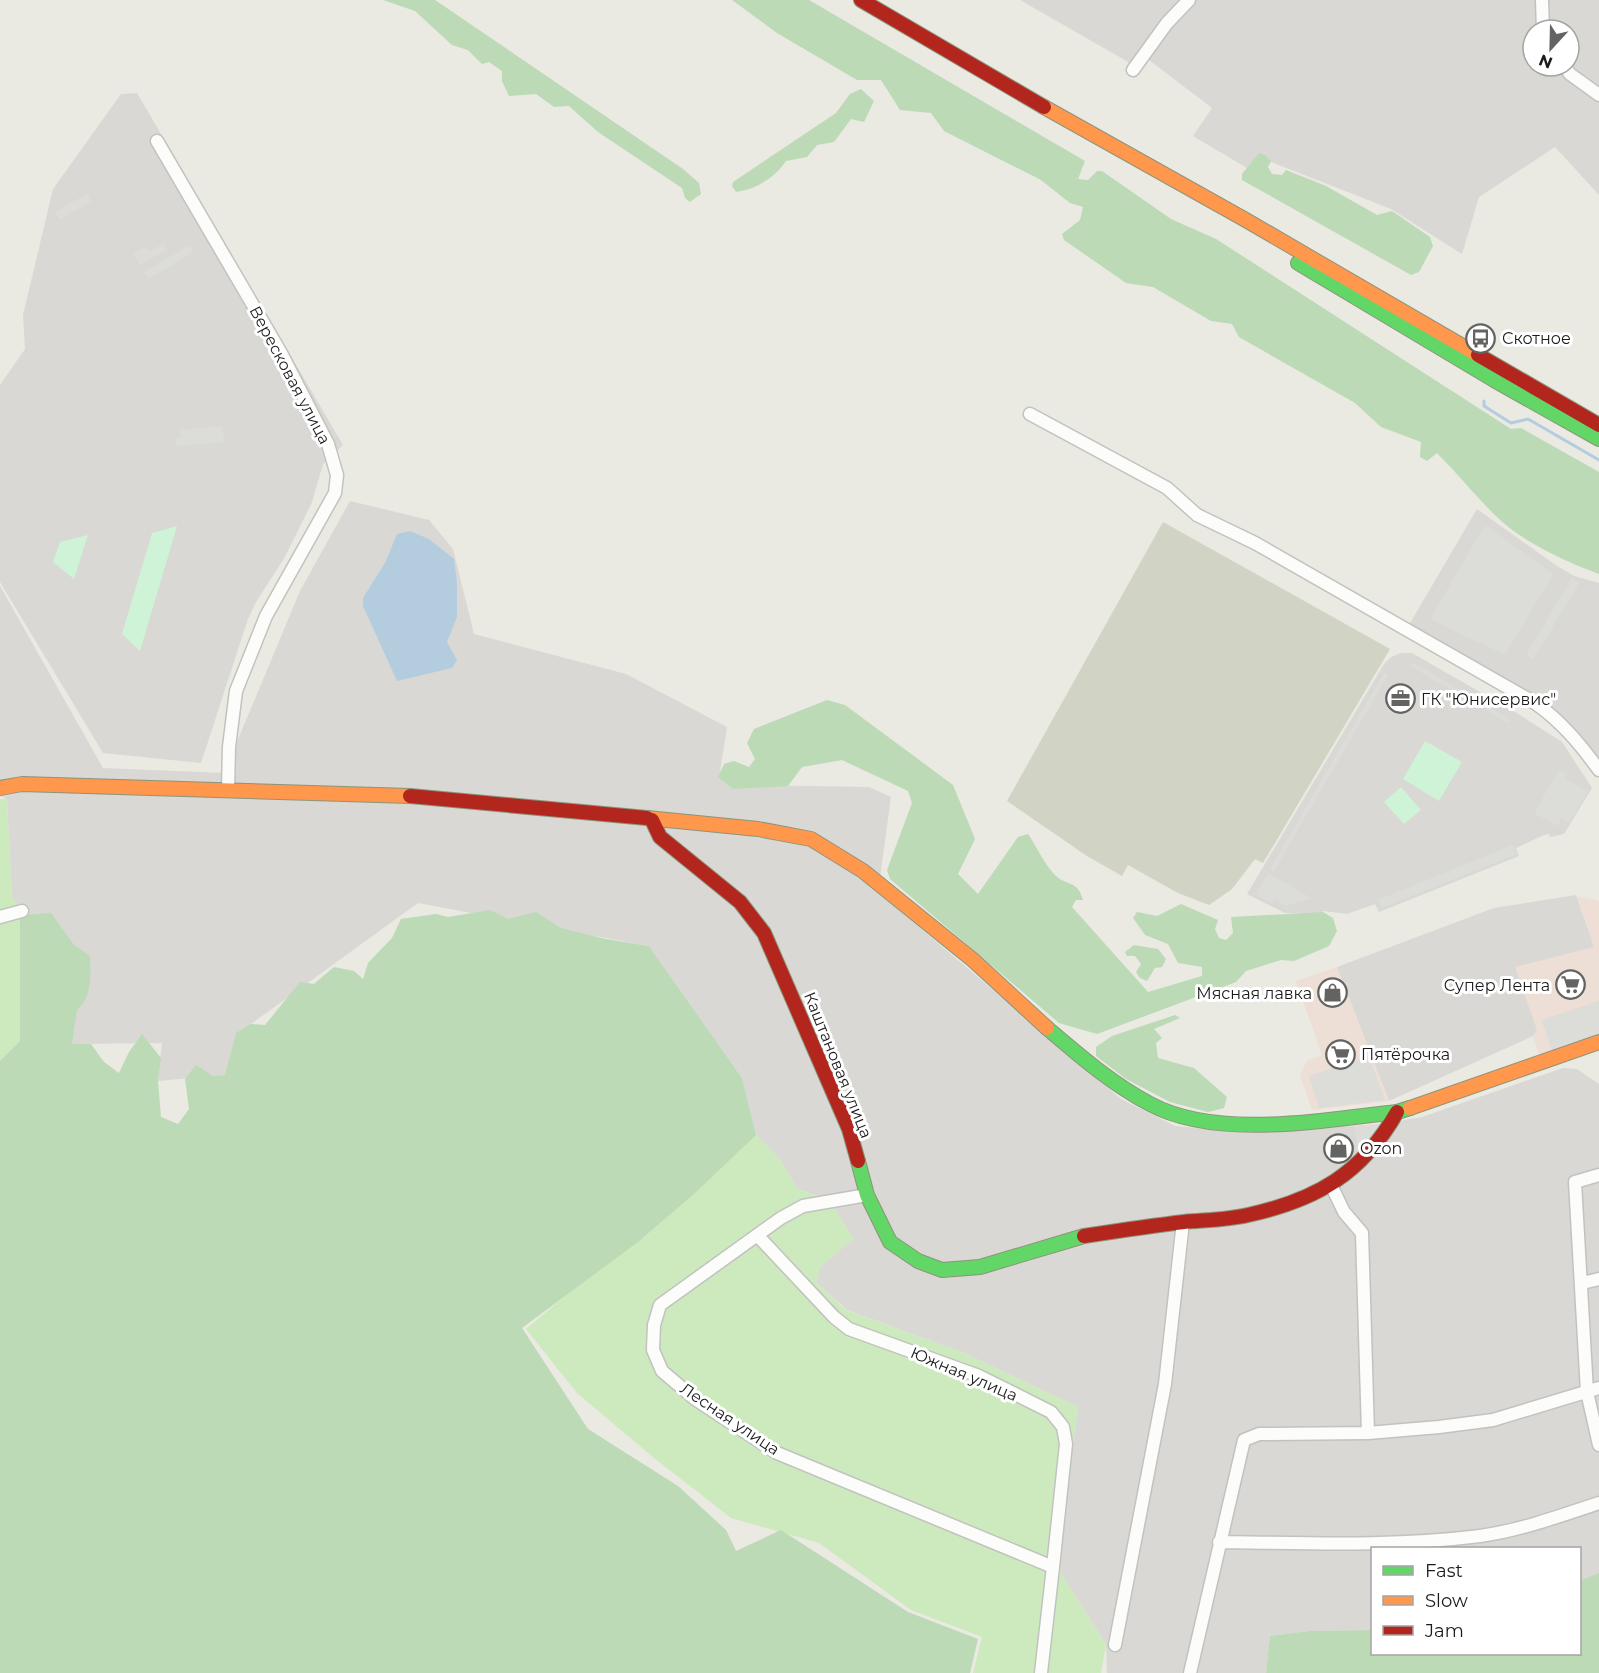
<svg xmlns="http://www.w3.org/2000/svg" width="1599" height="1673" font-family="Montserrat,sans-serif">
  <rect width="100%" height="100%" fill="#eae9e2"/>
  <path fill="#d9d8d4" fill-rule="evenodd" d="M1020,0h579v195l-44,-48 -76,50 -17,57 -71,-45 -130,-51 -14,10 -54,-32 19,-28 -59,-45 -10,-7 -13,7zM1533,30h36v36h-36z
    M137,93l206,352 -20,19 -11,38 -27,55 -29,45 -8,17 -47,144 -98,-10 -103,-171v-197l25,-36 -2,-34 30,-126 68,-95z
    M350,501l79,19 24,29 21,85 152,40 101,53 -8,51 28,7 122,2 22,10 -13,95 243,207 54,27 74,7 132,-9 41,-7 141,-49 14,1 22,15v490l-19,8v-34h-208v82l-63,1 -39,5 -4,37h-159l-1,-28 -47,-75 8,-83 11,-80 -114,-54 -117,-43 -31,-28 4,-15 33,-28 -23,-39 -33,-11 -16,-28 -25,-26 -14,-57 -93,-132 -231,-43 -167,121 -26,51 -67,6 4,-38 -90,1 -60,-146 -5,-99 -7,-3v-210l103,182 121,5 76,-182z
    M1477,509l80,57 17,10 25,7v176l-27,-33 -16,-15 -147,-86z
    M1401,653h11l103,59 47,30 30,46 -28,46 -14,3 -1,-3 -5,1 -28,13 3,8 -140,56 -4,-8 -28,10 -24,-3 -2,3 -36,-1 -38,-19 137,-230 7,-7z
    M1576,895l18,51 -61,90 -144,65 -52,-134 157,-59z"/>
  <path fill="#eddfd6" d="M1577,896l22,5v136l-59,21 -7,-22 4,-6 -22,-63 79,-20z
    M1337,967l52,134 -77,9 -12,-35 7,-14 15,-6 -26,-74z"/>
  <path fill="#d1d4c4" d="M1163,522l227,127 -127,214 -8,-4 -23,30 -23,16 -31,-12 -50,-28 -6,11 -35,-20 -80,-55z"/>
  <path fill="#cdeabf" d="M0,799h7l5,99 26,24 -18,119 -20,20z
    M756,1135l25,26 16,28 33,11 23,39 -33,28 -4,15 30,28 118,43 114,54 -11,80 -8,83 47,75 -5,28h-128l9,-36 -71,-27 -92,-67 -88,-25 -77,-60 -77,-65 -51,-64z"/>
  <path fill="#bcdab6" d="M383,0h52l248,169 16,14 2,11 -11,8 -5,-4 -3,-10 -84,-56 -29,-26 -15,1 -18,-13 -27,2 -7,-15v-10l-13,-9 -7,2 -14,-14 -16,-5 -37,-34z
    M732,0h77l276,161 -7,18 10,1 9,-9h5l69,48 45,20 295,190 10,-1 78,44v102c-33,-12 -76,-32 -101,-56 -22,-21 -40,-44 -61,-65l-10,8 -7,-4 1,-15 -40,-15 -26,-24 -116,-66 -7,-13 -21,-3 -58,-34 -27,-4 -62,-43 -2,-6 18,-14 3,-13 -13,-4 -29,-23 -97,-49 -13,-18 -31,-3 -19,-30h-24l-80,-47z
    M861,89l13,12 -10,21 -13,-3 -17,23 -17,3 -10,12 -21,4c-12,17 -29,28 -50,31l-4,-6 1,-4 103,-69 14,-19z
    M1259,153l6,2 6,6 -3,6 4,7 10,1 4,-5 40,16 51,29 15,-4 38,26 3,9 -14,26 -8,3 -169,-95v-6z
    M827,700l18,5 108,80 22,54 -17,35 20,20 40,-57 10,-3c9,13 16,30 27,41 11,11 23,5 28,25h-7l-4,7 76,85 54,-16v-9l-24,-4 -10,-19 -23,-9 -12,-17 4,-6 20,4 24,-12 37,16 -3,9 4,9 7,2 7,-7 -2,-16 92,-5 10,6 4,13 -8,15 -35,15 -13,-1 -35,11 -10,11 -139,52 -38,-11 -169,-144 -3,-9 25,-67 -4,-12 -66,-31 -40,7 -14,19 -55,3 -15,-12 6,-13 10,-3 15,6 6,-8 -8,-16 7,-14z
    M490,910l18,9 28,-7 25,16 45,11 43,7 93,132 14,57 -61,58 -57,49 -116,86 66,101 90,57 48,44 10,21 45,-21 127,82 70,27 -8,34h-970v-612l20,-20v-126l31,-2 23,32 16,11c1,19 2,41 -13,54l-5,34h19l13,18 15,11 10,-21 13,-18 19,24 -3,23 3,36 17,7 11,-15 -4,-30 11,-14 17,11 12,-1 11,-42 15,-9 14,1 35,-43 14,2 20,-17 20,4 9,8 5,-16 24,-25 9,-19 35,-5 12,3z
    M1134,945l24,4 8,10 -4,8 -7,1 -8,13 -7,-3 -4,-6 5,-8 -6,-8h-8l-2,-4z
    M1175,1015l5,3 -26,11 8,9 -6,5 2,15 36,10 33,29 -3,11 -16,4 -38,-10 -44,-23 -30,-23v-9l16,-11z
    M1599,1573v100h-333l4,-37 39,-5 63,-1v24h208v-73z"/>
  <path fill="#cef3d6" d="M177,526l-37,125 -18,-17 30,-101z
    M88,535l-14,44 -21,-17 7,-20z
    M1425,741l37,21 -23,39 -36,-22z
    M1401,787l20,23 -17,14 -20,-22z"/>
  <path fill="#dcdcd9" d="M87,194l4,7 -31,19 -5,-8z
    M164,244l3,6 -27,15 -7,-11 13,-8 3,5z
    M190,245l4,7 -46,27 -4,-7z
    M221,426l4,16 -49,4 -1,-8 6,-1 -1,-7z
    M1485,525l68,49 -48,81 -75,-36z
    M1572,578l7,5 -46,77 -7,-5z
    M1412,662l98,57 -2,4 -98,-57z
    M1384,673l4,2 -114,196 -4,-2z
    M1559,770l8,4 -3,5 24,12 -19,32 -8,-4 -4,7 -23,-13z
    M1513,845l4,9 -136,54 -3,-8z
    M1268,873l43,25v1l-25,7 -11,-7 -3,5 -17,-10z
    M1599,1001v34l-47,17 -10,-32z
    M1369,1056l16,44 -66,8 -10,-32z
    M1381,1124l-22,27 -5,-25z"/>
  <path fill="#b4cdde" d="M410,531l19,8 25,20 3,23v35l-10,25 10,18 -5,8 -55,13 -34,-75v-8l22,-35 12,-29z"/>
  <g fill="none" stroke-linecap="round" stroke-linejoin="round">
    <path stroke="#b4cdde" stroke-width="3" d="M1484,401v5l27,17 17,-4 71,41"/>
    <defs>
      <path id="street" d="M1542,0l1,30
        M1564,66l6,8 29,21
        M1133,70l34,-47 22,-23
        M157,141l124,212 47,91 9,31 -2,18 -69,123 -30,75 -7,56 -1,43
        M1030,414l137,74 30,27 58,28 280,160c26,18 45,41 64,67
        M0,917l22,-6
        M1599,1175l-24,7 12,210 12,53
        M867,1195l-64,11 -22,12 -121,87 -6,20 -1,25 9,21 33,28 82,54 276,114 -12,106
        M757,1235l77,82 15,12 130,47 72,36 12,15 3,17 -13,123
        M1582,1283l17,-4
        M1368,1433l71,-6 54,-7 106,-32
        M1219,1542c87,1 174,5 261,-6 41,-6 80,-20 119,-33
        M1115,1645l50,-261 18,-162
        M1190,1673l54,-233 15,-6 109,-1 -6,-200 -18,-21 -13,-27"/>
      <path id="fast" d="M1298,263l196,117 105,59
        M1047,1028c33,28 65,56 103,76 67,36 173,16 247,8l13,-4
        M858,1161l9,34 23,47 28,19 24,9 38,-3 104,-31"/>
      <path id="slow" d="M1044,107l200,112 234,136
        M0,788l22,-4 388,12
        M647,818l111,11 53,10 52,32 110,89 74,68
        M1410,1108l189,-66"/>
      <path id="jam" d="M861,0l183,107
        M1478,355l121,70
        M410,796l237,22
        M652,820l8,17 80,65 24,31 85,196 9,32
        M1084,1236c33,-5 66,-10 100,-14 21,-2 43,-2 64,-7 68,-15 114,-41 149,-103"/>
    </defs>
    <use href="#street" stroke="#c2c2bf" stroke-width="15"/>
    <use href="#fast" stroke="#8d947a" stroke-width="16"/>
    <use href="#slow" stroke="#8d947a" stroke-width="16"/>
    <use href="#jam" stroke="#8d947a" stroke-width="16"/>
    <use href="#street" stroke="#fcfcfb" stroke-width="12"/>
    <use href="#fast" stroke="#63d668" stroke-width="14"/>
    <use href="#slow" stroke="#ff974d" stroke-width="14"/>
    <use href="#jam" stroke="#b3261e" stroke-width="14"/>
  </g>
  <defs>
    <symbol id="bus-ring" viewBox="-11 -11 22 22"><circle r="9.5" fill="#fff" stroke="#636361" stroke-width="1.5"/><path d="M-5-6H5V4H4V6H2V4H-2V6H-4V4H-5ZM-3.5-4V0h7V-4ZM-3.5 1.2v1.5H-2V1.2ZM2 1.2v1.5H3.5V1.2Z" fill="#636361"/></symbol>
    <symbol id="office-ring" viewBox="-11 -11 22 22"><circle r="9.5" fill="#fff" stroke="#636361" stroke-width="1.5"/><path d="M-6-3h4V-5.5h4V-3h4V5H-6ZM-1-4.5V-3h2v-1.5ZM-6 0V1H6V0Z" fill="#636361"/></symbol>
    <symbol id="supermarket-ring" viewBox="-11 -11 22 22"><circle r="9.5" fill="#fff" stroke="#636361" stroke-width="1.5"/><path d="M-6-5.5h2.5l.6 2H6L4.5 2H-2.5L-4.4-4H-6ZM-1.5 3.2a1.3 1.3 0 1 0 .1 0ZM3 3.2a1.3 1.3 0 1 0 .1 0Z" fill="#636361"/></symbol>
    <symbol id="shop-ring" viewBox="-11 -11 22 22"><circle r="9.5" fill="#fff" stroke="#636361" stroke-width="1.5"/><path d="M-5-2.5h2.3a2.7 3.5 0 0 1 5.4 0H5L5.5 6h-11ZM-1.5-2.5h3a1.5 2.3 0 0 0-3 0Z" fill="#636361"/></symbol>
  </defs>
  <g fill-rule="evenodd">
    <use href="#bus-ring" x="1464" y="322" width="33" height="33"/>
    <use href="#office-ring" x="1384" y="682" width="33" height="33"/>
    <use href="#supermarket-ring" x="1554" y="968" width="33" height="33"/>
    <use href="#shop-ring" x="1316" y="976" width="33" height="33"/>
    <use href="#supermarket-ring" x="1324" y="1038" width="33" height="33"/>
    <use href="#shop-ring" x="1322" y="1132" width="33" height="33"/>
  </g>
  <g text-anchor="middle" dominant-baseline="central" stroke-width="6" stroke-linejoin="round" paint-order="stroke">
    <g font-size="16" fill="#1b1b1b" stroke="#fff" text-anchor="start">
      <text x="1502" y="338">Скотное</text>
      <text x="1421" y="699">ГК "Юнисервис"</text>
      <text x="1550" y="985" text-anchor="end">Супер Лента</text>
      <text x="1312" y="993" text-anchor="end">Мясная лавка</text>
      <text x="1361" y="1054">Пятёрочка</text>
      <text x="1360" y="1148">Ozon</text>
    </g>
    <g font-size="16" fill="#1b1b1b" stroke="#fff">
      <text transform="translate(290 375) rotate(62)">Вересковая улица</text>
      <text transform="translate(838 1065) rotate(68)">Каштановая улица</text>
      <text transform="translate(964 1374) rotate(23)">Южная улица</text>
      <text transform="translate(730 1419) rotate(34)">Лесная улица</text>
    </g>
  </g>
  <rect x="1371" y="1547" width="210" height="108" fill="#ffffff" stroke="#a4a4a4" stroke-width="1.5"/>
  <rect x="1383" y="1566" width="30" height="9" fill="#63d668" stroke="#a4a4a4" stroke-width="1.5"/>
  <text x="1425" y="1577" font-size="18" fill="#1b1b1b">Fast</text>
  <rect x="1383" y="1596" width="30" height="9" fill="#ff974d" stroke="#a4a4a4" stroke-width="1.5"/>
  <text x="1425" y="1607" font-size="18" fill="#1b1b1b">Slow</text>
  <rect x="1383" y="1626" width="30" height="9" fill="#b3261e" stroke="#a4a4a4" stroke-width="1.5"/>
  <text x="1425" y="1637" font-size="18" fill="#1b1b1b">Jam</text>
  <g transform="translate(1551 48) rotate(202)"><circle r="28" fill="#ffffff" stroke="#a4a4a4" stroke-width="1.5"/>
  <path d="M0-4.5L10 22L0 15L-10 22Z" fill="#636361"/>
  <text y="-9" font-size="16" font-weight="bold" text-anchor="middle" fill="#1b1b1b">N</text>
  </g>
</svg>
